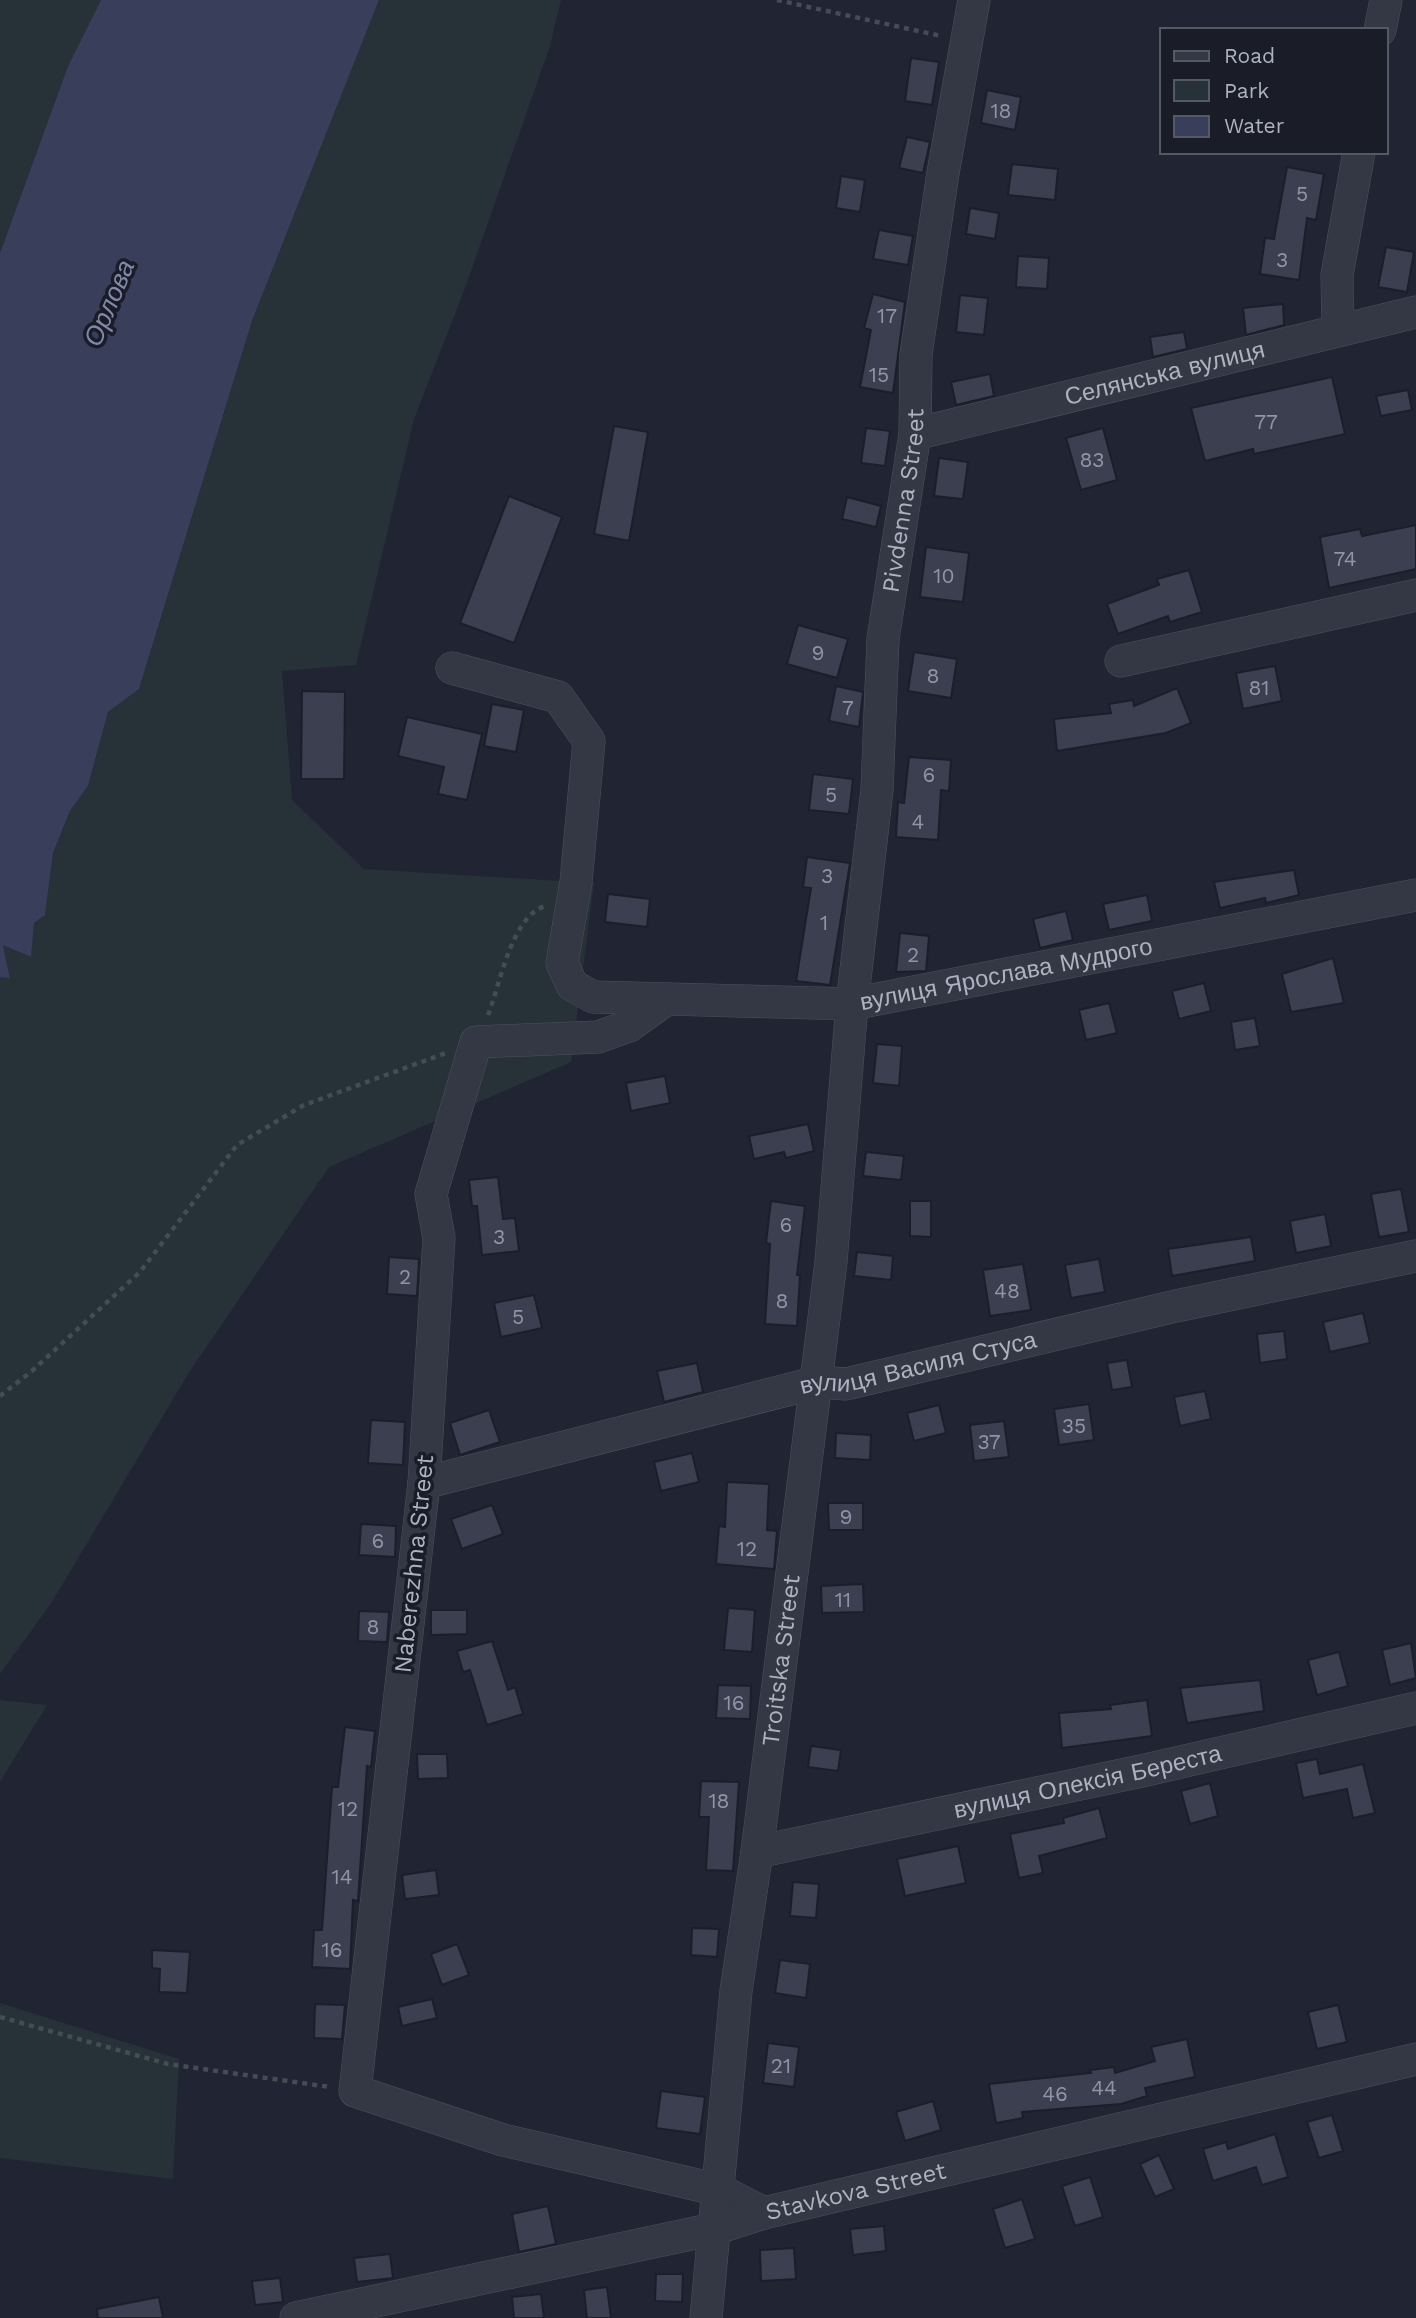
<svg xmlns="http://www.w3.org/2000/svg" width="1416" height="2318" font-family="'Work Sans',sans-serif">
  <rect width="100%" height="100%" fill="#212433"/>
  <path fill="#263237" d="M0,0h101l-33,66 -68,187z
    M379,0h182l-11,46 -86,245 -50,128 -58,246 -74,6 10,129 72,69 230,14 -23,179 -242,105 -141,207 -136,228 -52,72v-697h10l-7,-33 27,13 4,-34 11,-8 8,-62 17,-42 18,-25 20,-74 31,-23 113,-368z
    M0,1700l47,5 -47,77z
    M0,2003l179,56 -6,120 -173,-21z"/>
  <path fill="#393e5a" d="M101,0h278l-127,321 -113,368 -31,23 -20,74 -18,25 -17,42 -8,62 -11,8 -3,34 -28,-12 7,33 -10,-1v-724l68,-187z"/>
  <path fill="#3b3f50" stroke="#1c1e2a" stroke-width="2" d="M911,58l28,4 -7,43 -27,-4z
    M987,90l34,7 -6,33 -34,-7z
    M907,137l23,5 -7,31 -24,-5z
    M1012,164l46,5 -3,31 -47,-5z
    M1287,167l37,7 -8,46 -9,-2 -8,62 -39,-6 5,-36 9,1z
    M841,176l24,4 -5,32 -24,-4z
    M970,208l29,5 -4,26 -29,-5z
    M879,230l34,6 -5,29 -35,-6z
    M1386,247l28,5 -7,40 -29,-5z
    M1018,256l31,2 -2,31 -31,-2z
    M873,294l32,8 -12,91 -33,-6 11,-57 -7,-2z
    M960,295l28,3 -4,37 -28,-3z
    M1283,304l1,21 -38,10 -3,-27z
    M1184,332l3,17 -34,8 -3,-20z
    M990,374l4,22 -38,9 -5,-23z
    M1332,377l13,57 -91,20 -1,-5 -48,12 -14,-53z
    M1408,390l4,20 -31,6 -5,-20z
    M614,426l34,6 -19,109 -35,-7z
    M866,428l24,3 -5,35 -24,-3z
    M1103,428l14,52 -36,10 -15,-52z
    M939,458l29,4 -5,37 -29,-3z
    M509,496l53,21 -48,126 -54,-20z
    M847,497l34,9 -5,21 -34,-8z
    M1416,525v44l-87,19 -9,-51 40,-8 2,7z
    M926,547l43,6 -6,49 -43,-5z
    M1189,570l13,42 -32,10 -2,-6 -50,18 -11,-30 52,-19 -2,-6z
    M798,625l50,14 -11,39 -50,-14z
    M914,652l43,7 -6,39 -43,-7z
    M1275,666l7,35 -39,8 -7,-36z
    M836,686l27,6 -4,35 -30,-6z
    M1177,688l14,35 -25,10 -109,18 -3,-32 57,-6 -2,-9 24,-4 1,6z
    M302,691l43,1 -1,87h-43z
    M492,704l32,6 -8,42 -32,-6z
    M407,717l75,17 -15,66 -29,-6 6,-27 -46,-11z
    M909,757l42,3 -2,31 -8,-1 -3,50 -42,-3 2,-35 6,1z
    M813,774l40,5 -4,35 -40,-4z
    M807,857l43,6 -20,122 -34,-4 15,-93 -8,-1z
    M1294,870l5,25 -33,8 -1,-5 -45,10 -6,-26z
    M608,894l42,5 -3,28 -42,-5z
    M1147,895l5,26 -43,9 -6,-26z
    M1066,911l7,29 -33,8 -7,-29z
    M900,933l29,3 -3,35 -30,1z
    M1333,958l11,45 -53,9 -9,-38z
    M1204,983l7,28 -32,8 -7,-28z
    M1109,1003l8,30 -31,7 -7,-30z
    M1255,1018l5,28 -25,4 -4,-28z
    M877,1044l25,2 -3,40 -26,-3z
    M665,1076l5,27 -39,8 -5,-28z
    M808,1124l6,27 -28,7 -2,-6 -30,7 -5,-23z
    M866,1152l38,4 -3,24 -38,-4z
    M498,1177l5,42 12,-1 4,33 -37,4 -5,-49h-5l-3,-26z
    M1401,1189l8,43 -30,5 -8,-43z
    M771,1201l34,5 -8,69h3l-3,51 -32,-2 5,-80 -4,-1z
    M910,1201h21v36l-21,-1z
    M1325,1214l6,32 -35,7 -6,-32z
    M1251,1237l4,24 -83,15 -4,-27z
    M857,1252l36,4 -2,24 -37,-4z
    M389,1257l30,2 -2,37 -30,-2z
    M1099,1259l6,33 -34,6 -6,-33z
    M1023,1264l8,46 -41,6 -7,-46z
    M534,1295l8,33 -41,9 -7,-34z
    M1363,1313l7,30 -40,9 -7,-30z
    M1284,1331l3,28 -27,4 -3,-29z
    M1127,1360l5,27 -20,3 -5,-27z
    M697,1363l6,29 -39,10 -7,-31z
    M1205,1391l6,28 -31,7 -6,-29z
    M1089,1404l5,36 -35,5 -5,-36z
    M939,1405l7,28 -32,8 -7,-28z
    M489,1410l11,32 -40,13 -10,-32z
    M371,1420l34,2 -2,43 -35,-2z
    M1004,1421l5,36 -35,4 -4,-36z
    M836,1433l35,2 -1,25 -35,-2z
    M692,1453l7,29 -38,9 -7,-29z
    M727,1482l42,2 -2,46 10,1 -3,38 -58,-5 3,-38 6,1z
    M828,1503h35v27h-34z
    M492,1505l11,29 -41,15 -11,-30z
    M361,1524l35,2 -1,31 -36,-2z
    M863,1584l1,28 -42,1 -1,-27z
    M728,1608l27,2 -3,42 -28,-2z
    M431,1610h36v24l-36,1z
    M359,1611l30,1 -2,30 -29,-1z
    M492,1641l16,49 7,-3 8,27 -36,11 -17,-55 -7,2 -6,-21z
    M1411,1643l5,35 -26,7 -8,-35z
    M1339,1652l9,34 -31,9 -9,-35z
    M1260,1680l4,31 -77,12 -7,-35z
    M718,1685l33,1 -1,33 -34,-1z
    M1147,1700l5,36 -90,12 -3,-35 52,-4 -1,-4z
    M345,1727l30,4 -4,36 -4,-1 -9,135 -5,-1 -3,69 -38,-2 2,-37h8l10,-143h6z
    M811,1746l30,4 -3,21 -30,-4z
    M417,1754h30l1,24 -30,1z
    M1317,1759l3,15 43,-10 12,49 -22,5 -6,-29 -44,9 -7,-35z
    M701,1781l38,1 -6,89 -27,-1 3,-53h-10z
    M1210,1783l8,33 -28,8 -9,-33z
    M1099,1808l8,30 -68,18 4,17 -24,5 -9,-44 54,-11 -1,-5z
    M958,1846l8,37 -61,13 -8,-37z
    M436,1870l3,25 -34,4 -3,-24z
    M793,1882l26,2 -3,34 -26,-2z
    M692,1928l27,1 -2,28 -26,-2z
    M457,1944l12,31 -27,10 -11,-31z
    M152,1950l38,2 -3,41 -28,-1 1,-23 -8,-1z
    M780,1960l30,4 -4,34 -31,-5z
    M432,1999l5,19 -35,8 -4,-19z
    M315,2004l30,1 -3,34 -28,-1z
    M1338,2005l9,37 -30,7 -9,-37z
    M1187,2039l8,38 -50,11 2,8 -26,8 -99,8 1,6 -27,5 -7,-39 102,-11 -1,-3 24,-3 1,6 40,-12 -4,-14z
    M768,2043l31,4 -5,40 -31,-4z
    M661,2091l44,6 -5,37 -44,-6z
    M933,2101l8,29 -36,11 -9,-29z
    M1332,2115l11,36 -24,7 -12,-36z
    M1275,2134l13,43 -26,8 -6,-18 -43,14 -10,-32 23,-7 2,7z
    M1159,2155l15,34 -19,8 -15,-33z
    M1090,2177l13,40 -28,9 -13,-40z
    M1022,2199l13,40 -30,9 -12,-39z
    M548,2206l8,38 -37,8 -7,-38z
    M884,2226l2,25 -33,4 -3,-26z
    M794,2248l2,31 -35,2 -1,-31z
    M390,2254l3,24 -36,4 -3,-24z
    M656,2274h27l-1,28 -27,-1z
    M280,2278l3,24 -28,3 -3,-24z
    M607,2287l4,31h-24l-3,-28z
    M541,2294l3,24h-30l-2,-21z
    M159,2297l4,21h-65l-1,-9z"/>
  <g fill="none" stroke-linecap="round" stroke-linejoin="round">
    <defs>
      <g id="minor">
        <path d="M1380,30l6,-30"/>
        <path d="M1338,330l-1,-55 22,-123"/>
        <path id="s1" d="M915,434l501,-122"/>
        <path d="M1121,661l295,-66"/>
        <path id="s2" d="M452,668l106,29 31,44 -13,141 -14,81 10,22 21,12 259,7 564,-109"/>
        <path d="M664,1001l-35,25 -31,11 -122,5 -45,152 8,44 -15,245 -69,608 148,49 216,50 45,23"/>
        <path id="s3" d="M424,1483l394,-101 28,2 330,-78 240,-50"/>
        <path id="s4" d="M757,1852l389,-82 270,-62"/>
        <path id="s5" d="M296,2318l418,-89 50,-16 652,-154"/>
        <path id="s6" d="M706,2318l30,-327 21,-139 74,-590 21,-258 25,-214 6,-151 32,-205 1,-80 27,-181 31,-173"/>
      </g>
    </defs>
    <use href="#minor" stroke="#4f515e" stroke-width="33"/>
    <path stroke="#434d53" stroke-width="4.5" stroke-dasharray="5 5" stroke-linecap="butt" d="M777,0l164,36
      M488,1015c12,-30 23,-98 57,-109
      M0,1396l32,-25 108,-99 97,-127 67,-40 142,-52
      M0,2017l168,47 162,23"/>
    <use href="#minor" stroke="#343744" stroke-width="32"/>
  </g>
  <g text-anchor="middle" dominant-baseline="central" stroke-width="7" stroke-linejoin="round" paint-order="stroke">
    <g font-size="21" fill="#9194a4">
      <text x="1001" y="110">18</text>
      <text x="1302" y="193">5</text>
      <text x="1282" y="259">3</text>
      <text x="887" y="315">17</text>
      <text x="879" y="374">15</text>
      <text x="1266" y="421">77</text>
      <text x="1092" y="459">83</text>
      <text x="1345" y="558">74</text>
      <text x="944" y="575">10</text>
      <text x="818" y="652">9</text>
      <text x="933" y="675">8</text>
      <text x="1259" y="687">81</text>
      <text x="848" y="707">7</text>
      <text x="929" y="774">6</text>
      <text x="831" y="794">5</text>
      <text x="918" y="821">4</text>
      <text x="827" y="875">3</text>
      <text x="824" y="922">1</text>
      <text x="913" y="954">2</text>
      <text x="786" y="1224">6</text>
      <text x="499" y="1236">3</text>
      <text x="405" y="1276">2</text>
      <text x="1007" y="1290">48</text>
      <text x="782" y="1300">8</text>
      <text x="518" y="1316">5</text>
      <text x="1074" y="1425">35</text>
      <text x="989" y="1441">37</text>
      <text x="846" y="1516">9</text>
      <text x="378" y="1540">6</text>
      <text x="747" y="1548">12</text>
      <text x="843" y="1599">11</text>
      <text x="373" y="1626">8</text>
      <text x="734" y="1702">16</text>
      <text x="719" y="1800">18</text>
      <text x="348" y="1808">12</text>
      <text x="342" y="1876">14</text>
      <text x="332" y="1949">16</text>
      <text x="781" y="2065">21</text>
      <text x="1104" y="2087">44</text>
      <text x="1055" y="2093">46</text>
    </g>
    <g font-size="24" fill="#aeb1c0" stroke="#1a1c28">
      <text stroke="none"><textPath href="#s1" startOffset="257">Селянська вулиця</textPath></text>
      <text stroke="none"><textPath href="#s6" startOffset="1829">Pivdenna Street</textPath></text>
      <text stroke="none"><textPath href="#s2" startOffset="852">вулиця Ярослава Мудрого</textPath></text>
      <text stroke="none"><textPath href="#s3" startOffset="509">вулиця Василя Стуса</textPath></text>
      <text transform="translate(414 1564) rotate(-84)">Naberezhna Street</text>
      <text stroke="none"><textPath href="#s6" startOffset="662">Troitska Street</textPath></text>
      <text stroke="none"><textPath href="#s4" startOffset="338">вулиця Олексія Береста</textPath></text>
      <text stroke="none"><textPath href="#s5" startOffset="574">Stavkova Street</textPath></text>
    </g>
    <g font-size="26" font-style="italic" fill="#8189ab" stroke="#1a1c28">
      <text transform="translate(109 303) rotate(-67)">Орлова</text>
    </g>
  </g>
  <rect x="1160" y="28" width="228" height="126" fill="#1a1c28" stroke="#555865" stroke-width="2"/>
  <rect x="1174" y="51" width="35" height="10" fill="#343744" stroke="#555865" stroke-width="2"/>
  <text x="1224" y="63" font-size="21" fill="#aeb1c0">Road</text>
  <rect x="1174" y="80" width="35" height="21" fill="#263237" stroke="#555865" stroke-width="2"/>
  <text x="1224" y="98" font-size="21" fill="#aeb1c0">Park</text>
  <rect x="1174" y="116" width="35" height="21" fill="#393e5a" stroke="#555865" stroke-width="2"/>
  <text x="1224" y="133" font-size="21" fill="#aeb1c0">Water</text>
</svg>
